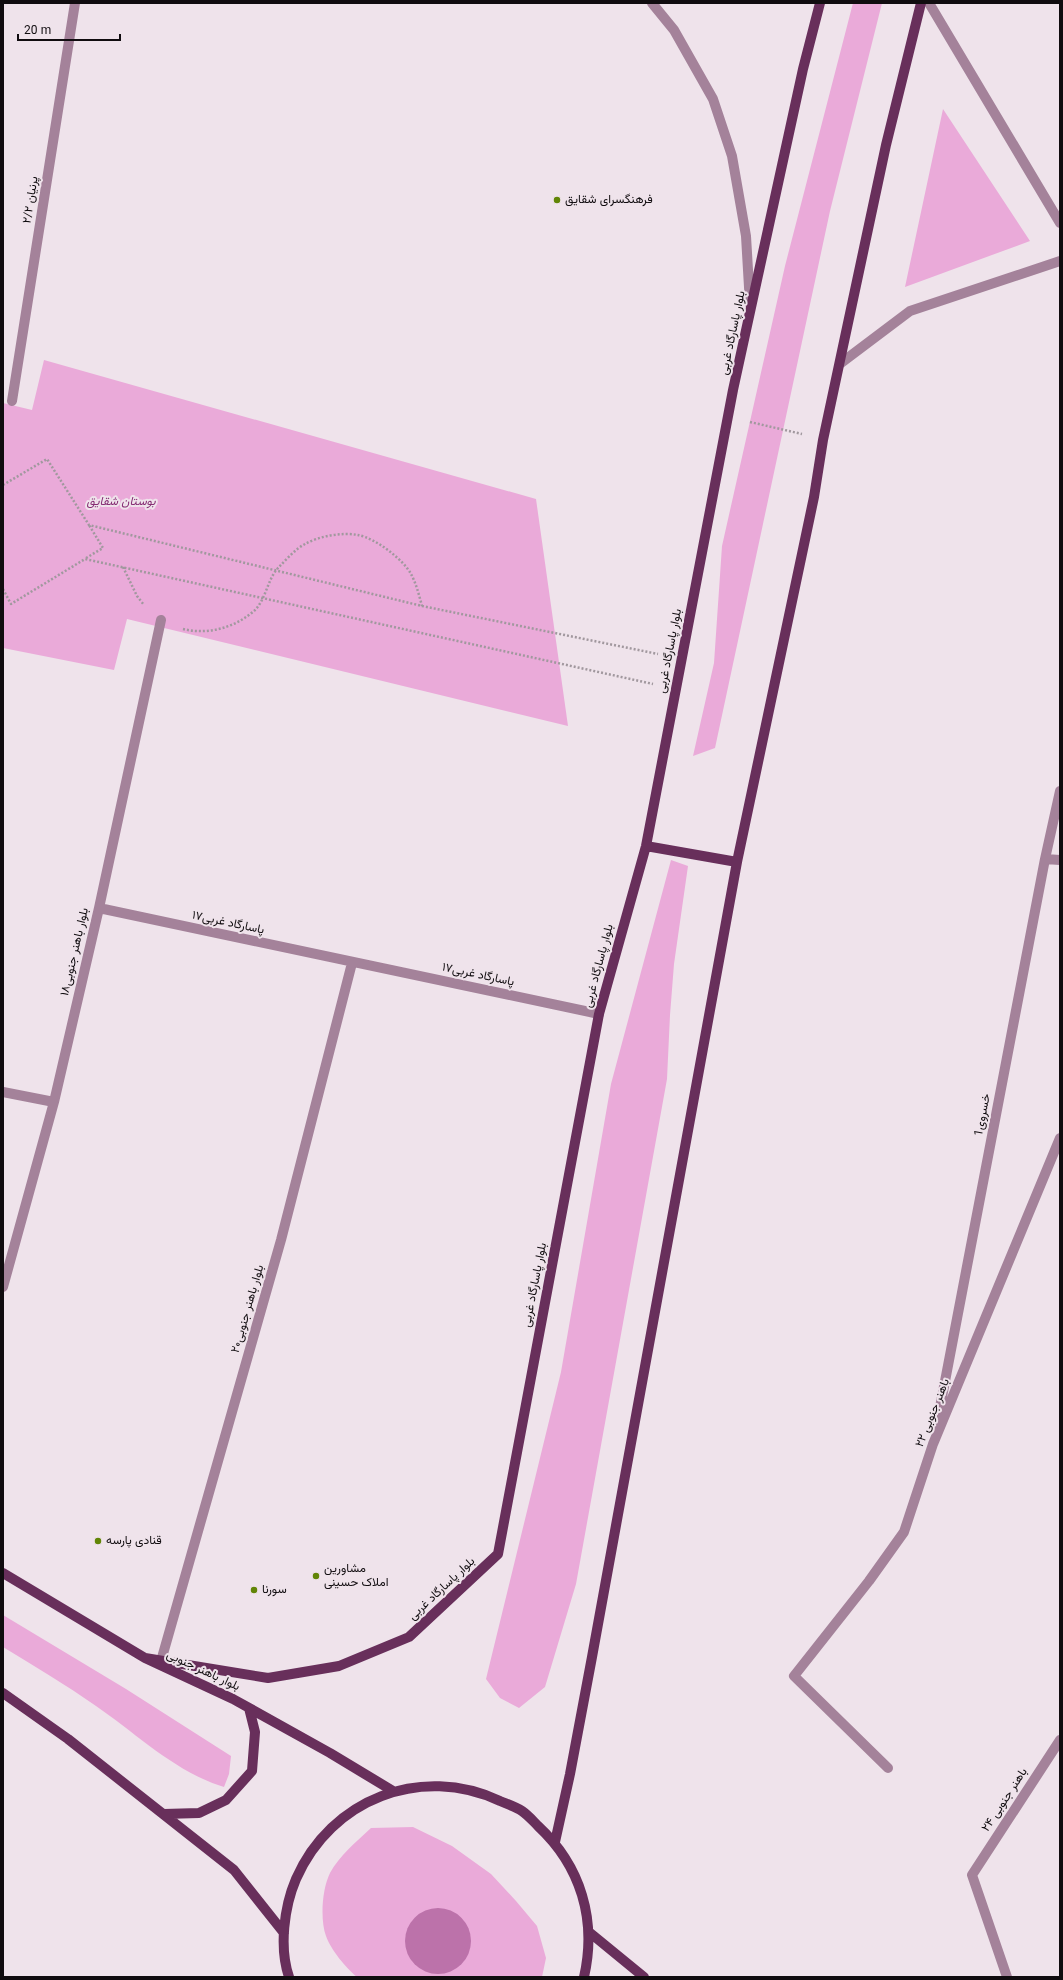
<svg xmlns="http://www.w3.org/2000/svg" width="1063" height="1980" font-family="Georgia,Vazirmatn,serif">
  <rect width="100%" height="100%" fill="#efe3eb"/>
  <path fill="#eaaad9" d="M853,3h29l-52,208 -115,537 -22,8 21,-93 8,-117 63,-280z
    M943,109l87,132 -125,46z
    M44,360l492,139 32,227 -441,-107 -13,51 -111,-22v-245l29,7z
    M671,860l17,6 -14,98 -4,51 -3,64 -91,505 -31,103 -26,21 -19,-10 -14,-19 75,-307 50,-288z
    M3,1615l123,74 105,67 -2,18 -5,13c-49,-15 -87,-53 -128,-81 -30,-21 -62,-40 -93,-59z
    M413,1827l39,19 39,28 25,27 21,25 9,32 -4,19h-185c-11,-9 -26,-27 -31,-41 -6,-16 -4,-47 4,-63 9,-17 27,-32 41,-45z"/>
  <path fill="#bc72aa" d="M405 1941a33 33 0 1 1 66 0a33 33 0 1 1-66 0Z"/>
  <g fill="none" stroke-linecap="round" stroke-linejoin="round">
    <path stroke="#a1989e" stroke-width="2.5" stroke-dasharray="2 2" stroke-linecap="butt" d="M750,422l52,12
      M3,485l44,-26 42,66 333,81 236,48
      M86,558l17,-10 -14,-23
      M123,567l14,29 7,9
      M3,589l8,15 74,-45 568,125
      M183,629c25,6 51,-1 71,-18 12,-11 13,-31 24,-43 8,-8 17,-19 27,-24 14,-8 37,-12 53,-9 17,3 45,24 53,39 5,9 8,21 11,32"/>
    <path stroke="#a4829a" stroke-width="10" d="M652,3l22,27 39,69 19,57 14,80 4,68
      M929,3l131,220
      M841,363l69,-52 150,-50
      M12,401l63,-398
      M1045,859l15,1
      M99,908l500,106
      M3,1092l51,10
      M3,1287l51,-185 45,-194 62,-288
      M937,1423l108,-564 15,-68
      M161,1661l120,-421 71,-277
      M888,1768l-94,-92 75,-95 35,-49 29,-88 127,-306
      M1007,1977l-35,-102 88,-135"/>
    <path stroke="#682f5b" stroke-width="10" d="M646,846l91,16
      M3,1573l142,85 88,41 97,54 63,38
      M145,1658l123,20 71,-12 70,-29 89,-83 101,-540 47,-168 87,-456 70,-321 17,-66
      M3,1693l65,46 166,131 50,63
      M164,1814l35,-1 27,-13 26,-29 3,-39 -6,-24
      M555,1842l15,-68 22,-117 145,-795 77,-365 9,-57 63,-295 35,-142
      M589,1932l55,45
      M289,1977c-10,-29 -5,-70 7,-98 35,-80 125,-115 204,-78 7,3 16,6 22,10 6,4 11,10 16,15 43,40 59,94 46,151"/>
  </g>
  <g fill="#618506" stroke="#efe3eb" stroke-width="1.5">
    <circle cx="557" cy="200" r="4"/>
    <circle cx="98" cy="1541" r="4"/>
    <circle cx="316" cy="1576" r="4"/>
    <circle cx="254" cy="1590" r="4"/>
  </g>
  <g text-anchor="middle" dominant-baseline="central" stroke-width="4" stroke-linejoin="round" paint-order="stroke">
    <g font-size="12" fill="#100c0f" stroke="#efe3eb">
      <text transform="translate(31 200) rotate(-81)">پرنیان ۲/۲</text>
      <text transform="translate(733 333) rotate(-78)">بلوار پاسارگاد غربی</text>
      <text transform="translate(670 651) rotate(-79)">بلوار پاسارگاد غربی</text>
      <text transform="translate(228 923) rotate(12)">۱۷پاسارگاد غربی</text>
      <text transform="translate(75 952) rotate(-77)">۱۸بلوار باهنر جنوبی</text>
      <text transform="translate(599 966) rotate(-75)">بلوار پاسارگاد غربی</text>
      <text transform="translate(478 975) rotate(12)">پاسارگاد غربی۱۷</text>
      <text transform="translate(983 1115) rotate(-79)">خسروى1</text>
      <text transform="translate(535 1285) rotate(-79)">بلوار پاسارگاد غربی</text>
      <text transform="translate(248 1309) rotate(-74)">بلوار باهنر جنوبی۲۰</text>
      <text transform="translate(933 1413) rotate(-68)">۲۲ باهنر جنوبی</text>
      <text transform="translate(442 1589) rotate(-43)">بلوار پاسارگاد غربی</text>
      <text transform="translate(203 1671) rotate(25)">بلوار باهنر جنوبی</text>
      <text transform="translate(1005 1800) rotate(-57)">۲۴ باهنر جنوبی</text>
    </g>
    <g font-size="12" fill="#100c0f" stroke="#efe3eb" text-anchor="start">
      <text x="565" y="200">فرهنگسرای شقایق</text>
      <text x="106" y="1541">قنادی پارسه</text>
      <text x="324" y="1569">مشاورین<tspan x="324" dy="14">املاک حسینی</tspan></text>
      <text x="262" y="1590">سورنا</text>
    </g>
    <g font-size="12" font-style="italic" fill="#852c73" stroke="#efe3eb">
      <text x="121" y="502">بوستان شقایق</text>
    </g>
  </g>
  <rect width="1063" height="1980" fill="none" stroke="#100c0f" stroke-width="8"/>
  <path d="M18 34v6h102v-6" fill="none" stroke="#100c0f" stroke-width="2"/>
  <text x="24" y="34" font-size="12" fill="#100c0f" stroke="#efe3eb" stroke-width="3" paint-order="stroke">20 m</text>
</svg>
